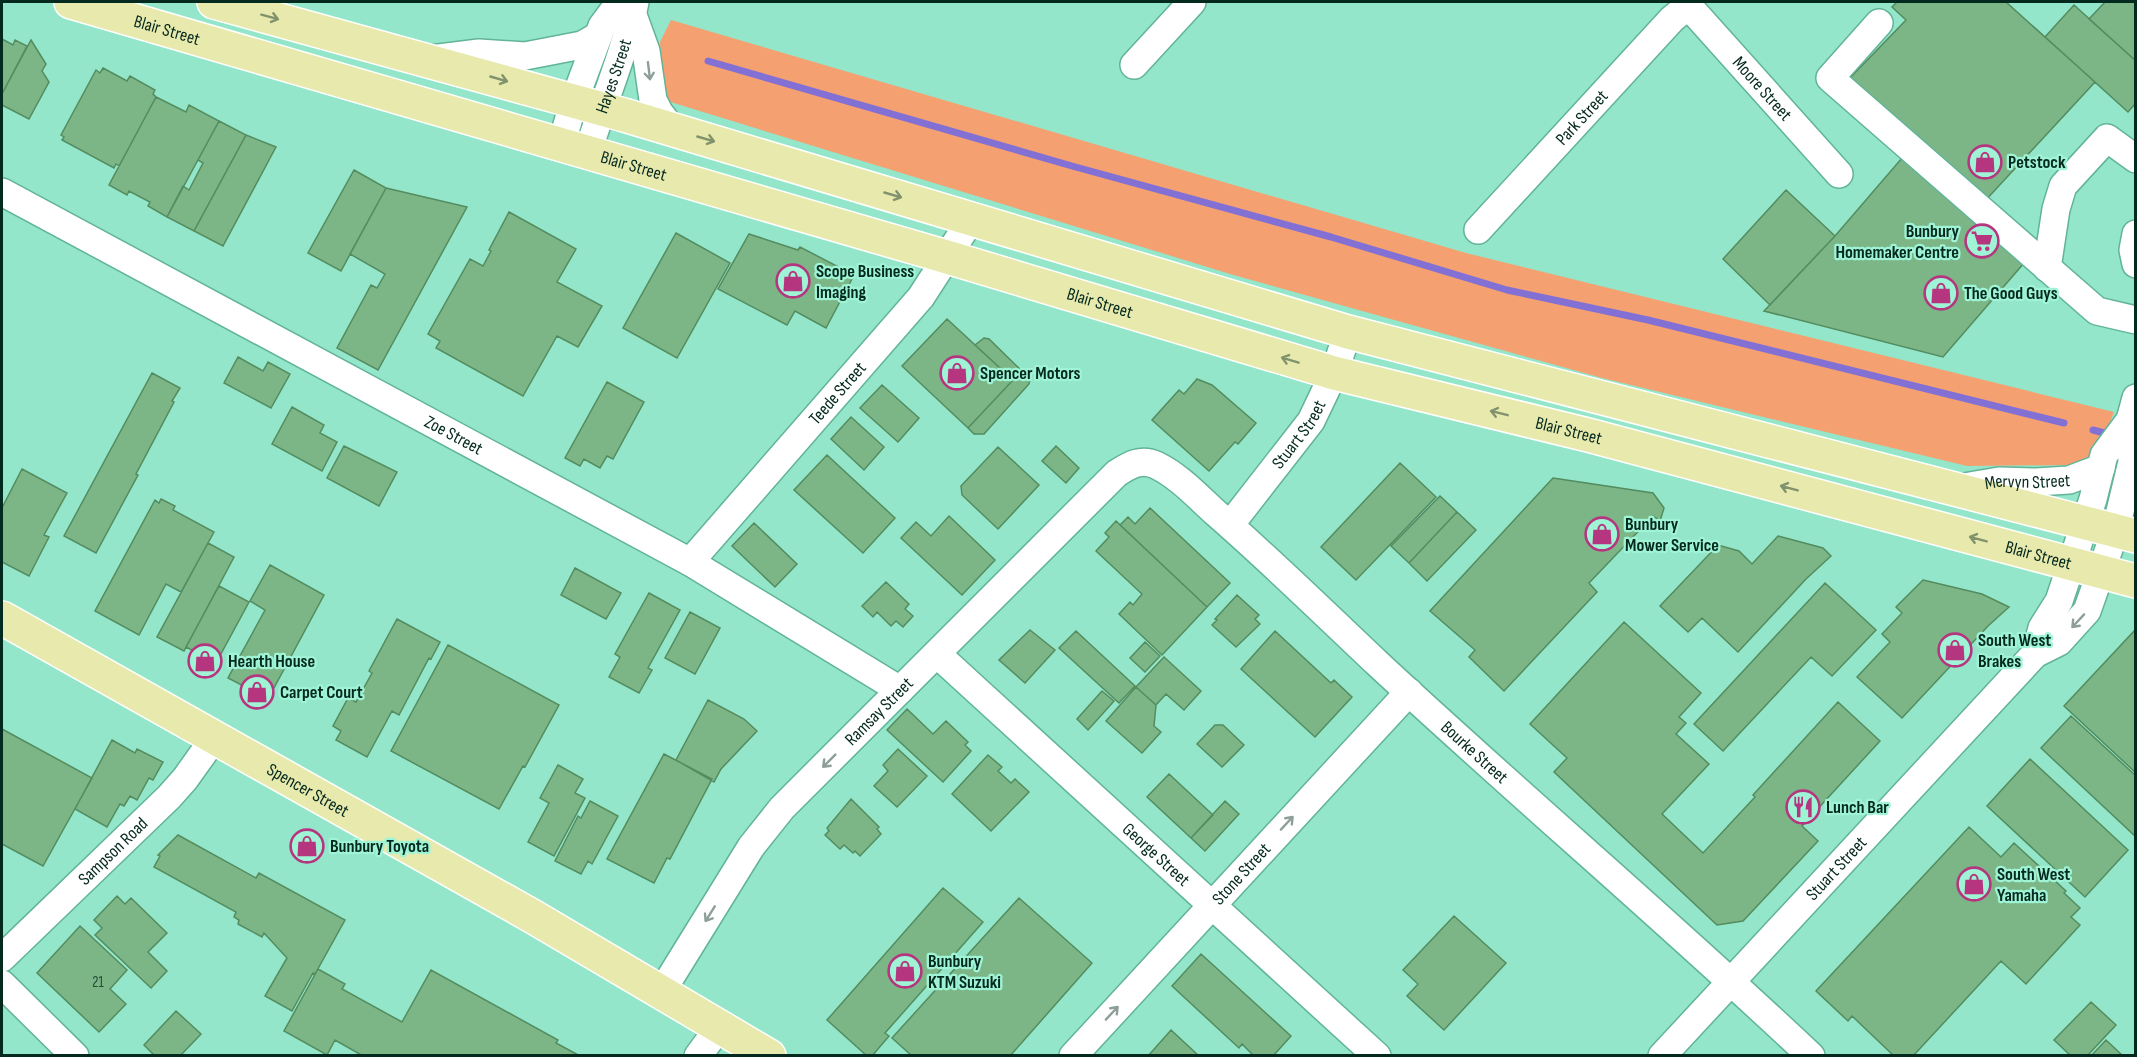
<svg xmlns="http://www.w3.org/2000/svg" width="2137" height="1057" font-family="'Sofia Sans Condensed',sans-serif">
  <rect width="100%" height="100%" fill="#93e6c9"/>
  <path fill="#f4a071" d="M671,20l795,233 648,159 -16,41 -26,12 -105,1 -365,-88 -372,-104 -566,-174 -4,-58z"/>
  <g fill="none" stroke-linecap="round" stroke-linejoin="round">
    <path stroke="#8270d5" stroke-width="7" d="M708,61l364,105 259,71 176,53 141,30 416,103
      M2093,430l19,5"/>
  </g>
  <path fill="#7cb687" stroke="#538c5f" stroke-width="1.5" d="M1897,2h109l89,80 -111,120 -136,-122 58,-60 -14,-13z
    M2105,2h31v59l-47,-42z
    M2074,5l62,56v42l-8,9 -83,-75z
    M2,39l11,6 2,-5 12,6 -25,48z
    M31,40l15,24 -4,7 7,11 -20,37 -27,-14v-11z
    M103,68l24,13 3,-5 25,14 -2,4 3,3 -37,69 -3,-2 -2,4 -52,-28 2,-3 -3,-2 35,-65 4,3z
    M156,97l30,15 3,-7 30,16 -52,96 -19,-11 2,-4 -21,-11 -2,4 -18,-10z
    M219,121l27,14 -52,96 -27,-14 16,-31 6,4 14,-27 -5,-3z
    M246,135l30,12 -53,99 -29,-15z
    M1902,158l122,105 -81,94 -179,-46 71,-75z
    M354,170l32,18 -45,83 -33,-18z
    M386,188l81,19 -89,163 -41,-22 34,-63 6,3 8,-14 -35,-20z
    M1786,190l49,46 -65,69 -47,-46z
    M509,212l67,37 -19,33 45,24 -24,41 -21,-11 -34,60 -87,-48 4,-7 -12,-7 42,-75 13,7 8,-15 -2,-1z
    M676,233l54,30 -53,95 -54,-30z
    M749,234l49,16 2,-3 54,28 -28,53 -31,-17 -8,14 -69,-36z
    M947,319l66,61 -45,48 -66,-62z
    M984,338l5,1 41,40 -1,5 -45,50h-10l-6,-6 45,-48 -38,-35z
    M238,357l25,14 5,-9 22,12 -19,34 -47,-25z
    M152,373l28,15 -8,13 2,1 -38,72 2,1 -42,78 -32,-17z
    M1197,379l15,6 44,38 -18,21 -3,-2 -26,29 -57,-51 27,-30 5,4z
    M607,382l37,20 -31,57 -6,-3 -7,12 -16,-9 -4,7 -15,-8z
    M882,385l37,33 -21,24 -38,-34z
    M292,407l32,18 -4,8 17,9 -15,29 -50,-27z
    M851,417l33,30 -20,23 -33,-31z
    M344,446l53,26 -18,34 -52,-28z
    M1056,446l23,22 -13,15 -24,-22z
    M998,447l41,38 -41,44 -36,-34 -1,-9z
    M827,455l68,63 -32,35 -69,-63z
    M1400,463l36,34 -80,83 -35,-33z
    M22,469l45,24 -23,42 5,2 -20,39 -27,-14v-54z
    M1553,478l100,15 11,15 -4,13 -7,-5 -64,67 8,9 -93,99 -35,-34 6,-7 -45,-39z
    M1440,496l17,16 -48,51 -18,-17z
    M161,499l14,7 -2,4 41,22 -33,60 -15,-8 -27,51 -44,-24 60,-111 4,3z
    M1150,508l80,75 -23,24 -87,-82 8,-8 7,7z
    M1457,512l19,18 -49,51 -18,-18z
    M949,516l46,44 -33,35 -61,-57 15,-16 15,14z
    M1116,521l91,86 -45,48 -43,-41 11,-12 3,3 9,-11 -46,-43 13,-14 -4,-4z
    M754,523l43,41 -22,23 -43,-41z
    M1778,536l45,12 8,8 -25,23 -68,73 -36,-34 -14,14 -28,-26 58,-61 21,6 13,13z
    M208,543l26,14 -50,94 -27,-14z
    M270,565l54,30 -56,104 -40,-21 37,-68 -15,-9z
    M575,568l46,25 -15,26 -45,-24z
    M1923,580l59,14 27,13 -21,19 -86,92 -45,-41 33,-35 -8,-8 20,-21 -6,-6z
    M886,582l23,22 -4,5 8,7 -10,11 -7,-6 -5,5 -14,-14 -4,5 -11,-11z
    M1825,583l51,47 -44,46 -21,-19 -88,94 -29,-27z
    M219,586l30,16 -33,61 -30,-16z
    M649,593l31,17 -32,58 4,2 -13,23 -30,-16 11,-20 -5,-3z
    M1237,595l22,20 -4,4 5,5 -24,23 -24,-22 5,-5 -2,-1z
    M690,612l30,16 -25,46 -30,-16z
    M397,619l43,23 -9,17 -2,-1 -30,57 -7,-4 -25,46 -31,-17 5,-9 -8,-5 15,-28 8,4 16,-29 -3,-2z
    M1624,622l77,71 -22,24 7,6 -10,11 33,30 -47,50 41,39 52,-56 -2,-2 85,-93 42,39 -78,85 16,15 -75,80 -26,4 -163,-153 13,-14 -37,-34z
    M2136,629v144l-72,-67z
    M1030,630l25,20 -30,33 -26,-23z
    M1076,631l59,55 -16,17 -60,-55z
    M1275,631l56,52 3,-3 18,17 -37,40 -74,-68z
    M1145,642l15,14 -15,16 -15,-14z
    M448,645l111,60 -34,62 -2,-1 -24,43 -108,-58z
    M1164,657l37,34 -17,19 -18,-16 -10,11 -20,-18z
    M1136,687l20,18 -2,21 7,6 -19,21 -36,-32z
    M1102,691l12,10 -26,29 -11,-11z
    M708,700l36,19 13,12 -36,38 -7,13 -38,-22z
    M907,709l26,25 13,-13 22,21 -3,3 6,6 -28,31 -56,-52z
    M2071,716l65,60v61l-95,-89z
    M1215,725h8l21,20 -22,22 -25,-23z
    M2,729l90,49 -49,88 -41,-22z
    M112,740l23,13 2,-4 26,13 -10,18 -4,-2 -12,22 -7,-4 -6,10 -4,-2 -13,23 -32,-18z
    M898,749l29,27 -30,31 -23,-21 14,-15 -5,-6z
    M664,754l48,25 -42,80 -3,-1 -13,25 -47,-24z
    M988,755l14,12 -4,4 13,12 4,-4 14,13 -38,39 -39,-37z
    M2030,759l98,91 -43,47 -98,-91z
    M558,765l25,14 -8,14 10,5 -31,58 -26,-14 21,-39 -9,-5z
    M1169,774l44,41 -22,23 -44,-41z
    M851,799l28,28 -2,2 4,5 -21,22 -5,-5 -2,2 -9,-8 -4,4 -15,-14 4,-4 -2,-3z
    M590,801l28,15 -26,48 -4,-3 -7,13 -26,-13 23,-45 3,2z
    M1225,801l14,13 -34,37 -14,-13z
    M1969,827l32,30 13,-14 52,48 -2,2 16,15 -9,9 9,8 -54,59 -25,-23 -88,95h-19l-42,-40 -4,5 -32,-30z
    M178,835l78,43 3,-5 86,47 -30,54 -2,-1 -21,38 -27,-15 22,-38 -23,-25 -2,4 -24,-13 1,-4 -5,-3 2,-5 -82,-45 6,-11 -2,-1z
    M943,888l40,34 -98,111 4,3 -17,20h-5l-40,-36z
    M117,896l8,8 6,-6 36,35 -19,19 19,19 -16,17 -56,-53 7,-7 -8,-8z
    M1019,898l73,65 -82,93h-98l-20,-18z
    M1454,916l52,47 -62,67 -37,-34 11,-12 -15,-14z
    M80,926l47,44 -17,19 16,15 -27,28 -62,-59z
    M1201,954l90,82 -18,20h-19l-12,-12 -3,4 -67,-62z
    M318,969l27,15 -3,5 60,33 29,-52 127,70 -2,3 24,13h-217l-28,-16 -8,15 -43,-24z
    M2091,1002l25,23 -29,31h-16l-17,-16z
    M176,1011l25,23 -21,22h-25l-11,-11z
    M1171,1030l28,26h-51z
    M2106,1040l17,16h-32z"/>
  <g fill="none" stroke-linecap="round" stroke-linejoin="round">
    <defs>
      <g id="minor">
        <path id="s1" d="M1685,2l154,172"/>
        <path d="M633,15l13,36 7,49 6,12 14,18"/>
        <path d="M1879,23l-49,55 267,233 39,9"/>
        <path d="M431,59l48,-6 46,3 57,-11 16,-9"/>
        <path d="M1134,65l58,-63"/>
        <path d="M561,145l13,-44 28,-75 18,-24"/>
        <path id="s2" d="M588,152c15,-50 37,-99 47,-150"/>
        <path id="s3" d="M2,192l688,370 210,128"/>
        <path id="s4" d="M1478,230l194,-211 16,-13"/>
        <path d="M2136,234l-3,16 3,14"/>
        <path d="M2047,268l9,-59 7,-23 44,-48 29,21"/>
        <path id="s5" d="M1958,488l41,-7 37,1 33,-2 32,-12"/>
        <path id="s6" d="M1230,525l81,-104 23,-48 14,-41"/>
        <path id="s7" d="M690,562l231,-265 51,-79"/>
        <path id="s8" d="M937,654l440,402"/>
        <path d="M2035,654l7,-26 17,-27 34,-102 11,-44 26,-35"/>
        <path id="s9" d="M2,958l167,-161 16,-18 30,-42"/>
        <path d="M2,984l73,72"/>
        <path id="s10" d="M662,991l89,-144 31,-39 335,-335c13,-8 24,-15 39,-8 23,11 42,32 61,49 55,48 107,99 160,149 143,133 292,259 434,393"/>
        <path d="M698,1056l22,-30"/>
        <path id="s11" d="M1073,1056l336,-364"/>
        <path id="s12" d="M1662,1056l373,-402 24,-12 28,-31 28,-79 17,-70 -2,-42 6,-22"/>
      </g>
      <g id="major">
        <path id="s13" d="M71,2l876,255 387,116 254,62 548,146"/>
        <path d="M214,2l410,113 724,217 788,204"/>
        <path id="s14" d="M2,618l530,298 237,140"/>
      </g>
    </defs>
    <use href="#minor" stroke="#61b498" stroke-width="30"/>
    <use href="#major" stroke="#fff" stroke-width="36"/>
    <use href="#minor" stroke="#fff" stroke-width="27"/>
    <use href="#major" stroke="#e8e9ad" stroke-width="33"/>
  </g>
  <defs><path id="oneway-shaft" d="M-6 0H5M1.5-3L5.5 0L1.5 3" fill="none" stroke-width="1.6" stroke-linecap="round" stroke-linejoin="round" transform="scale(1.5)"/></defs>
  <g stroke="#81936d">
    <use href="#oneway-shaft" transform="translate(270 17) rotate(15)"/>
    <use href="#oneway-shaft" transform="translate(499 79) rotate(16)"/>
    <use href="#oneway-shaft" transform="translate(706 139) rotate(16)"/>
    <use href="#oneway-shaft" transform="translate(893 195) rotate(16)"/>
    <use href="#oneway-shaft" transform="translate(1290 360) rotate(-163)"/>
    <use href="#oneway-shaft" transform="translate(1499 413) rotate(-166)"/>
    <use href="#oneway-shaft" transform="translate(1789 488) rotate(-165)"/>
    <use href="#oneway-shaft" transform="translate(1978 539) rotate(-165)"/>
  </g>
  <g stroke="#8e9f9a">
    <use href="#oneway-shaft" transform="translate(649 71) rotate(83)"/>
    <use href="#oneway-shaft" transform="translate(2078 621) rotate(133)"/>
    <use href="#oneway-shaft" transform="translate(829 761) rotate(135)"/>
    <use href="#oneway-shaft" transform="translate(1287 823) rotate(-47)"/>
    <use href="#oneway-shaft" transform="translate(710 914) rotate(122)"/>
    <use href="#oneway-shaft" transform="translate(1112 1013) rotate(-47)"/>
  </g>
  <defs>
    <symbol id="shop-ring" viewBox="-11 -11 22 22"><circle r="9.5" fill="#a0f4d6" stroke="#b6357f" stroke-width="1.5"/><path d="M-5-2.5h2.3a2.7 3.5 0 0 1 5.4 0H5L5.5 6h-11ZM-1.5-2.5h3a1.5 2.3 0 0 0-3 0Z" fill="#b6357f"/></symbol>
    <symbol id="supermarket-ring" viewBox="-11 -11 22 22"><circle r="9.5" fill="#a0f4d6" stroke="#b6357f" stroke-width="1.5"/><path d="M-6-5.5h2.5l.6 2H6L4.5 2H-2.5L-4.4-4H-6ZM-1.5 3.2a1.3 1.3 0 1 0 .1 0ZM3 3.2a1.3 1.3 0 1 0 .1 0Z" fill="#b6357f"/></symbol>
    <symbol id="restaurant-ring" viewBox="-11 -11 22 22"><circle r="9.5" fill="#a0f4d6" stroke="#b6357f" stroke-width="1.5"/><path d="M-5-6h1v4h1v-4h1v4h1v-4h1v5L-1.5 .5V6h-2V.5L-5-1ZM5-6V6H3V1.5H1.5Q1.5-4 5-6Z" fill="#b6357f"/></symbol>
  </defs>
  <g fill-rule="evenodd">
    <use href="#shop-ring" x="1966" y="143" width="38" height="38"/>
    <use href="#supermarket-ring" x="1963" y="222" width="38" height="38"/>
    <use href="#shop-ring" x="774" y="262" width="38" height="38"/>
    <use href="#shop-ring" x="1922" y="274" width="38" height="38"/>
    <use href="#shop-ring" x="938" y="354" width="38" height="38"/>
    <use href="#shop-ring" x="1583" y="515" width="38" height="38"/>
    <use href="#shop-ring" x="1936" y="631" width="38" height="38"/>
    <use href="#shop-ring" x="186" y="642" width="38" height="38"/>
    <use href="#shop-ring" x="238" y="673" width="38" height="38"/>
    <use href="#restaurant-ring" x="1784" y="788" width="38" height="38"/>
    <use href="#shop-ring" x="288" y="827" width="38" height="38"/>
    <use href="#shop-ring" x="1955" y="865" width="38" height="38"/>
    <use href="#shop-ring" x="886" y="952" width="38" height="38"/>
  </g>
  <g text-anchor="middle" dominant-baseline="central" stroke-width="4.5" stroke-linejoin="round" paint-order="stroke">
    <g font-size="15" fill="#224c38">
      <text x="98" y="982">21</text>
    </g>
    <g font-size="18" fill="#04291e" stroke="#a0f4d6">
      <text stroke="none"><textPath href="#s13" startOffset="100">Blair Street</textPath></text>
      <text stroke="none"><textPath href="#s2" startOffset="80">Hayes Street</textPath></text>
      <text stroke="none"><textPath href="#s1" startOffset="116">Moore Street</textPath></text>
      <text stroke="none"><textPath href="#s4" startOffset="153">Park Street</textPath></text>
      <text stroke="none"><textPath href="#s13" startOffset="586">Blair Street</textPath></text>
      <text stroke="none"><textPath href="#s13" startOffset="1072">Blair Street</textPath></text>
      <text stroke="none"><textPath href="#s7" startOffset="224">Teede Street</textPath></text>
      <text stroke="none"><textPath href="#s13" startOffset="1558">Blair Street</textPath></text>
      <text stroke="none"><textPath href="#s6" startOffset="114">Stuart Street</textPath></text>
      <text stroke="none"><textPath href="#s3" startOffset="513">Zoe Street</textPath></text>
      <text stroke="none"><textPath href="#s5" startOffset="70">Mervyn Street</textPath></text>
      <text stroke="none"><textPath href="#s13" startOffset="2044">Blair Street</textPath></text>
      <text stroke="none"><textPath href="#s10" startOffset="356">Ramsay Street</textPath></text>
      <text stroke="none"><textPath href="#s10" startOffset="1164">Bourke Street</textPath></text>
      <text stroke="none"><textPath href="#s14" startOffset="351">Spencer Street</textPath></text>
      <text stroke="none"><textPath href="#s9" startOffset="154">Sampson Road</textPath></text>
      <text stroke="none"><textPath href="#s8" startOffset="297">George Street</textPath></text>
      <text stroke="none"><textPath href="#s12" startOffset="256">Stuart Street</textPath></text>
      <text stroke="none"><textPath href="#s11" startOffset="248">Stone Street</textPath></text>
    </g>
    <g font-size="18" font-weight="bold" fill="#04291e" stroke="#a0f4d6" text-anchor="start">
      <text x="2008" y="162">Petstock</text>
      <text x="1959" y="231" text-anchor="end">Bunbury<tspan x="1959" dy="21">Homemaker Centre</tspan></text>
      <text x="816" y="271">Scope Business<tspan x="816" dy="21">Imaging</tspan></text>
      <text x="1964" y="293">The Good Guys</text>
      <text x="980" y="373">Spencer Motors</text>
      <text x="1625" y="524">Bunbury<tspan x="1625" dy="21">Mower Service</tspan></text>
      <text x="1978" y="640">South West<tspan x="1978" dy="21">Brakes</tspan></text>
      <text x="228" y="661">Hearth House</text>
      <text x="280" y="692">Carpet Court</text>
      <text x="1826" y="807">Lunch Bar</text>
      <text x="330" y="846">Bunbury Toyota</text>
      <text x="1997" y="874">South West<tspan x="1997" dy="21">Yamaha</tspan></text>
      <text x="928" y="961">Bunbury<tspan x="928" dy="21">KTM Suzuki</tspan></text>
    </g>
  </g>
  <rect width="2137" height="1057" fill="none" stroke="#04291e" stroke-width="6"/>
</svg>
